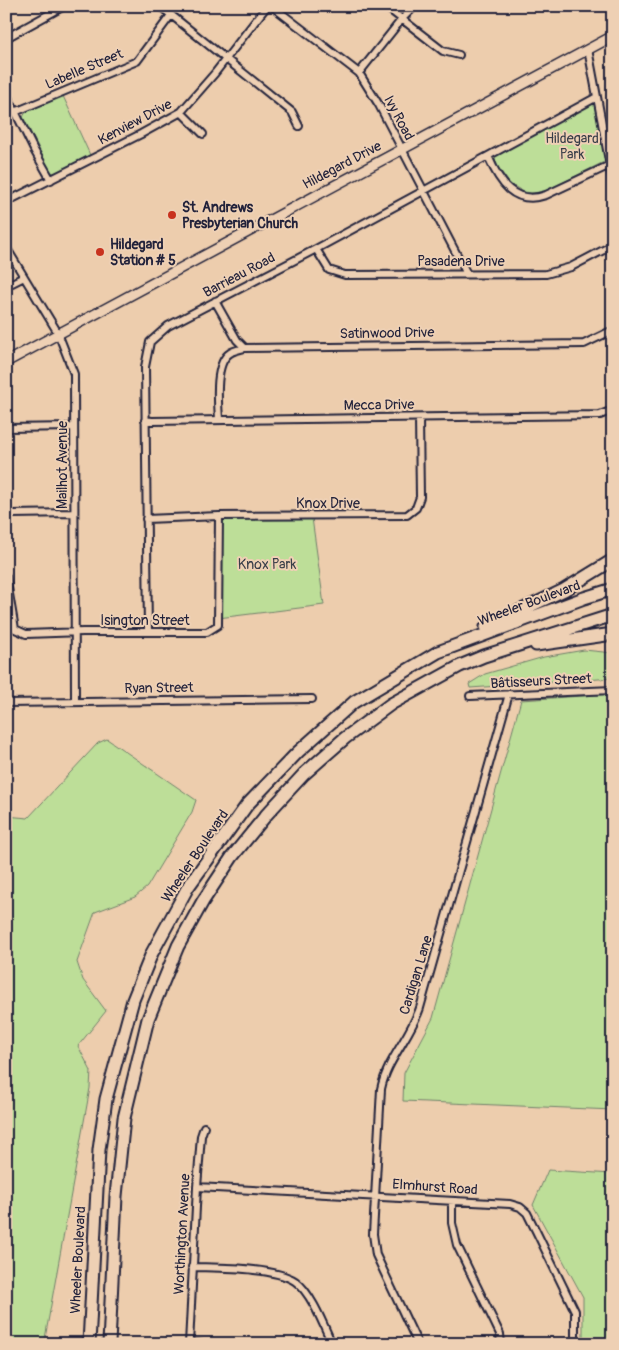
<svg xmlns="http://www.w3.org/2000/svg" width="619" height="1350" font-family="Pangolin,sans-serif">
  <rect width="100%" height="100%" fill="#edcdad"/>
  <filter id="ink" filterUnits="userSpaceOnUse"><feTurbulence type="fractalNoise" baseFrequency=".02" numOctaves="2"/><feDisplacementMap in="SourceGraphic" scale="10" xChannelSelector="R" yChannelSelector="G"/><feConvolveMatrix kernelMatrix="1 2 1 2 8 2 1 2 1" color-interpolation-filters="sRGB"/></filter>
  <g filter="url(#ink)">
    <path fill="#bdde98" stroke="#70806a" d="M63,96l27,59 -35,18h-3l-4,-6 -25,-50 3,-5z
      M595,101l11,60 -61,30 -12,2 -9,-1 -14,-8 -12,-17 -4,-11z
      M219,516l93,2 12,87 -106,13z
      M584,650l29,3v25l-143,10 -1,-4 16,-10 59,-17z
      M613,694v416l-210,-9 1,-28 29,-55 88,-318z
      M107,739l89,61 -4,12 -45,75 -12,10 -40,15 -18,50 6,18 23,31 -28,35 13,25 -1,17 -46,256h-38v-528l22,2 70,-75z
      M548,1170l65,4v170h-30v-47l-50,-92z"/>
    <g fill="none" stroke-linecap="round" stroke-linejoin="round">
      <defs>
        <path id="street" d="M160,6l132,106 7,14
          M272,6l87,67 20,32 88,169
          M385,6l58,45 16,4
          M6,38l58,-32
          M588,49l25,133
          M359,73l43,-54 13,-13
          M6,93l28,57 17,30
          M15,112l122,-51 34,-46
          M181,112l22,22
          M488,156c11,26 26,50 58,39l64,-30
          M6,202l135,-68 40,-22 34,-39 52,-67
          M6,247l52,86 16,41 1,327
          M316,249l13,21 16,5 201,-1 25,-7 42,-22
          M6,286l18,-9
          M215,301l22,39 8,8
          M219,419c-1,-16 -5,-56 11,-66 4,-3 11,-4 15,-5l339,-4 29,-14
          M145,420l7,1 448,-6 13,-5
          M6,428l68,-1
          M6,518l6,-4 62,-1
          M146,519l73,-3 188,-1 9,-7 4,-11 -1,-79
          M6,576l9,53 11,5 57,-2h124l11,-7 1,-109
          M148,632l-3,-265 5,-25 18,-16 148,-77 281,-152
          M470,696l143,-6
          M6,703l306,-4
          M197,1187l313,17 10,3 7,6 9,18 39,80v33
          M452,1201v22l5,22 43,89 1,10
          M192,1267c26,1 82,0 103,14 16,11 29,45 37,63
          M189,1343l11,1
          M189,1344l8,-157 4,-51 3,-9
          M418,1344l-42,-89 -3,-21 8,-145c6,-29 29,-52 39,-81l89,-314"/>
        <path id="secondary" d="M6,362l607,-326"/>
        <path id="highway" d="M486,627l78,-37 49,-30
          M536,645l77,-11
          M89,1344l10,-194 7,-51 27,-99 19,-47 36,-66 59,-82 51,-53 56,-50 84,-50 146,-54 29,-9
          M109,1344l7,-148 8,-78 24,-99 30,-73 25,-45 29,-44 35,-43 37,-40 41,-36 46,-34 69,-38 24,-10 129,-41"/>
      </defs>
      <use href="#street" stroke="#22223b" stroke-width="10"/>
      <use href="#secondary" stroke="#22223b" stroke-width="12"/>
      <use href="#highway" stroke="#22223b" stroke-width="15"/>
      <use href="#street" stroke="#eed0b4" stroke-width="6"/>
      <use href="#secondary" stroke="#eed0b4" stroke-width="9"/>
      <use href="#highway" stroke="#eed0b4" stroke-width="11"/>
    </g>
  </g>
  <g fill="#c8321e" stroke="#eed0b4" stroke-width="2">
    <circle cx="172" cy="215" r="5"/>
    <circle cx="100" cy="252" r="5"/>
  </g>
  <g text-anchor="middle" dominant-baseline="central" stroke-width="4" stroke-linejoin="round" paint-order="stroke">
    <g font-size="14" fill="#22223b" stroke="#eed0b4">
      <text transform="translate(84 69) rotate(-23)">Labelle Street</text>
      <text transform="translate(399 118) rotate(62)">Ivy Road</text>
      <text transform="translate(135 122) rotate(-28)">Kenview Drive</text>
      <text transform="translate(342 165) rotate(-28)">Hildegard Drive</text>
      <text x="461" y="261">Pasadena Drive</text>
      <text transform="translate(239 275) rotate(-28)">Barrieau Road</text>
      <text transform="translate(387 333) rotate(-1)">Satinwood Drive</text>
      <text transform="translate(379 405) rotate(-1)">Mecca Drive</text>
      <text transform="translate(62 465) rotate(-90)">Mailhot Avenue</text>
      <text x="328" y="503">Knox Drive</text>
      <text transform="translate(529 603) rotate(-20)">Wheeler Boulevard</text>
      <text x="145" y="620">Isington Street</text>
      <text transform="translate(541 681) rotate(-3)">Bâtisseurs Street</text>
      <text transform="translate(159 688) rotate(-1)">Ryan Street</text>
      <text transform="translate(195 856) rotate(-56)">Wheeler Boulevard</text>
      <text transform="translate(416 975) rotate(-73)">Cardigan Lane</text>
      <text transform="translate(435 1187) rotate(4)">Elmhurst Road</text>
      <text transform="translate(182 1234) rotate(-87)">Worthington Avenue</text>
      <text transform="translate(78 1260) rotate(-87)">Wheeler Boulevard</text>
    </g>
    <g font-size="14" fill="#393e49" stroke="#eed0b4">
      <text x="572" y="138">Hildegard<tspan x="572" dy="16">Park</tspan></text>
      <text x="267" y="564">Knox Park</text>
    </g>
    <g font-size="14" font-weight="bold" fill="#22223b" stroke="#eed0b4" text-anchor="start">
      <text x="182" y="207">St. Andrews<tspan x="182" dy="16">Presbyterian Church</tspan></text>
      <text x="110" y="244">Hildegard<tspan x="110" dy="16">Station # 5</tspan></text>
    </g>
  </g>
  <rect width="619" height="1350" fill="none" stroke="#eed0b4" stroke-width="25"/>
  <rect x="12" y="12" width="594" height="1325" fill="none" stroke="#22223b" stroke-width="2" filter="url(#ink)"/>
</svg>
